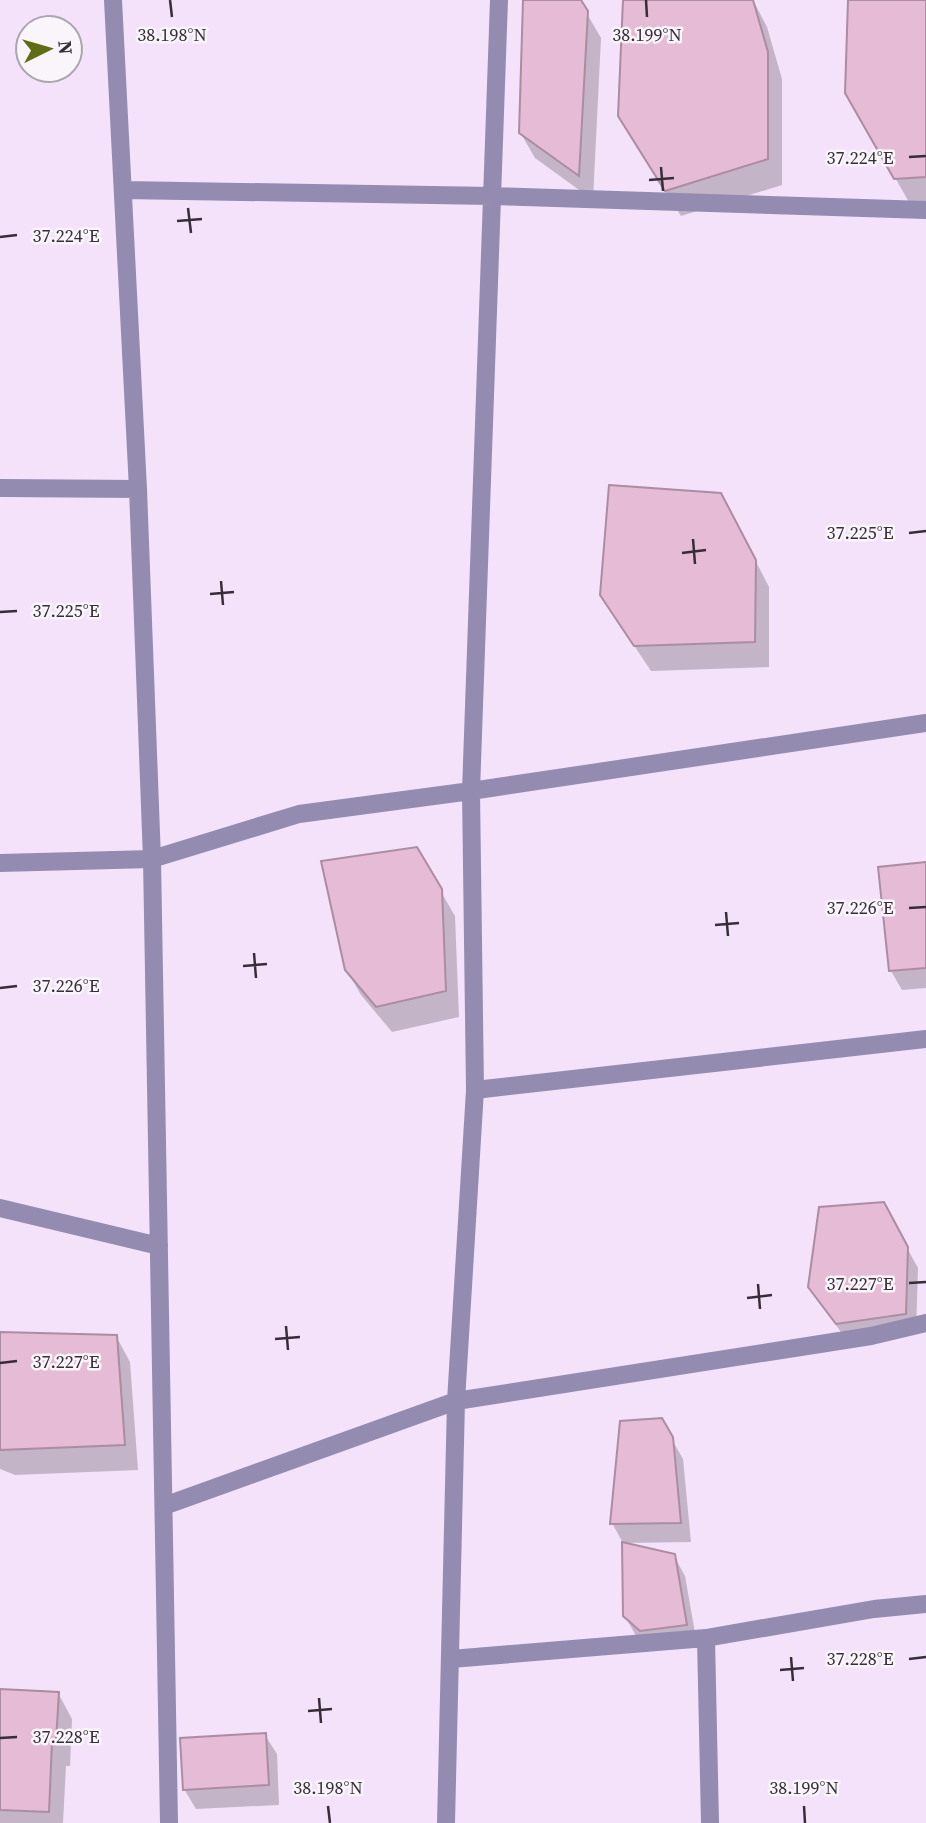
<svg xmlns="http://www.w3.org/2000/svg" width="926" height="1823" font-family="'Source Serif 4',serif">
  <rect width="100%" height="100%" fill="#f4e2fb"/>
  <path fill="#0003" d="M525,0h54l22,38 -8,162 -58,-42 -15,-26z
    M625,0h128l14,27 15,52v106l-101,31 -47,-74z
    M850,0h76v203l-16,1 -63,-111z
    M735,521l34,66v80l-118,4 -34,-51z
    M416,849l39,67 4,101 -67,15 -31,-37 -15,-26z
    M926,864v124l-24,2 -11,-19z
    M894,1224l24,44 -2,65 -67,10 -27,-37 -12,-20z
    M0,1334l116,2 14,26 8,108 -123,5 -15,-6z
    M661,1420l22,39 8,83 -68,1 -11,-20z
    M674,1556l11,20 12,68 -61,-8 -11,-20z
    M0,1690l58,3 14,26 -2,47h-4l-3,57h-63z
    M265,1735l12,19 2,51 -83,4 -12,-20z"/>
  <path fill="#e5bbd6" stroke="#ac8ca1" stroke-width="2" d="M523,0h58l7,11 -9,165 -60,-43z
    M623,0h130l15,52v107l-103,32 -47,-75z
    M848,0h78v177l-32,2 -49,-86z
    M609,485l112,8 35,67 -1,82 -121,4 -34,-51z
    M417,847l25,42 4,102 -70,16 -31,-37 -24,-109z
    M926,862v106l-37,3 -11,-104z
    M884,1202l24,45 -2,67 -70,10 -28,-37 11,-80z
    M0,1332l117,3 8,110 -125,5z
    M662,1418l11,19 8,86 -71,1 10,-103z
    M622,1542l53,12 12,71 -47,6 -17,-15z
    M0,1689l59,3 -3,49h-4l-3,71 -49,-2z
    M266,1733l3,52 -86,5 -3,-52z"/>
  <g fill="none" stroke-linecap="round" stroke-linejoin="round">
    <path stroke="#938cb0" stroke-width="18" d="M113,0l25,489 14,370 17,964
      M124,190l368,6 434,14
      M0,488l138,1
      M0,863l152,-4 147,-45 172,-23 455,-68
      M475,1090l451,-51
      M0,1208l159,38
      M164,1506l292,-105 415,-65 55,-13
      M706,1638l4,185
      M451,1659l255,-21 168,-29 52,-5
      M446,1823l10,-422 19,-311 -4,-299 28,-791"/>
  </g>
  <path fill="none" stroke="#362d39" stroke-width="2.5" d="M170,0l2,17M646,0l1,17M909,157l17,-1M661,167l2,24M649,180l25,-2M188,208l3,25M177,221l25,-2M0,237l17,-2M909,533l17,-2M693,539l2,25M682,553l24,-3M221,581l2,24M210,594l24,-2M0,612l17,-1M909,908l17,-1M726,912l2,24M715,925l24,-2M254,953l2,25M243,966l24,-2M0,988l17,-2M909,1283l17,-1M758,1284l2,25M747,1298l25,-3M286,1326l2,24M275,1339l25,-2M0,1363l17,-2M791,1657l2,24M909,1659l17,-2M780,1670l24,-2M319,1698l2,25M308,1711l24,-2M0,1738l17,-1M328,1806l2,17M804,1806l1,17"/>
  <g font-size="18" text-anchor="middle" fill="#362d39" stroke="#f9f5fb" stroke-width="5" stroke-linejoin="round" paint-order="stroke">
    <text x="172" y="41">38.198°N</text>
    <text x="647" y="41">38.199°N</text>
    <text x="860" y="164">37.224°E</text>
    <text x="66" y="242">37.224°E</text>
    <text x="860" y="539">37.225°E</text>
    <text x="66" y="617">37.225°E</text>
    <text x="860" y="914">37.226°E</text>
    <text x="66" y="992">37.226°E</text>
    <text x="860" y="1290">37.227°E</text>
    <text x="66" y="1368">37.227°E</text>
    <text x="860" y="1665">37.228°E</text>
    <text x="66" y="1743">37.228°E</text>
    <text x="328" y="1794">38.198°N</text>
    <text x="804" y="1794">38.199°N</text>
  </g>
  <g transform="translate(49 49) rotate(85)"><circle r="33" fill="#f9f5fb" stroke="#aba5ad" stroke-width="2"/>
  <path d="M0-5L12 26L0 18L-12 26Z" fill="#616d15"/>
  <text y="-10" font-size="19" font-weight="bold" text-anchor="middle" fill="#362d39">N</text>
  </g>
</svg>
